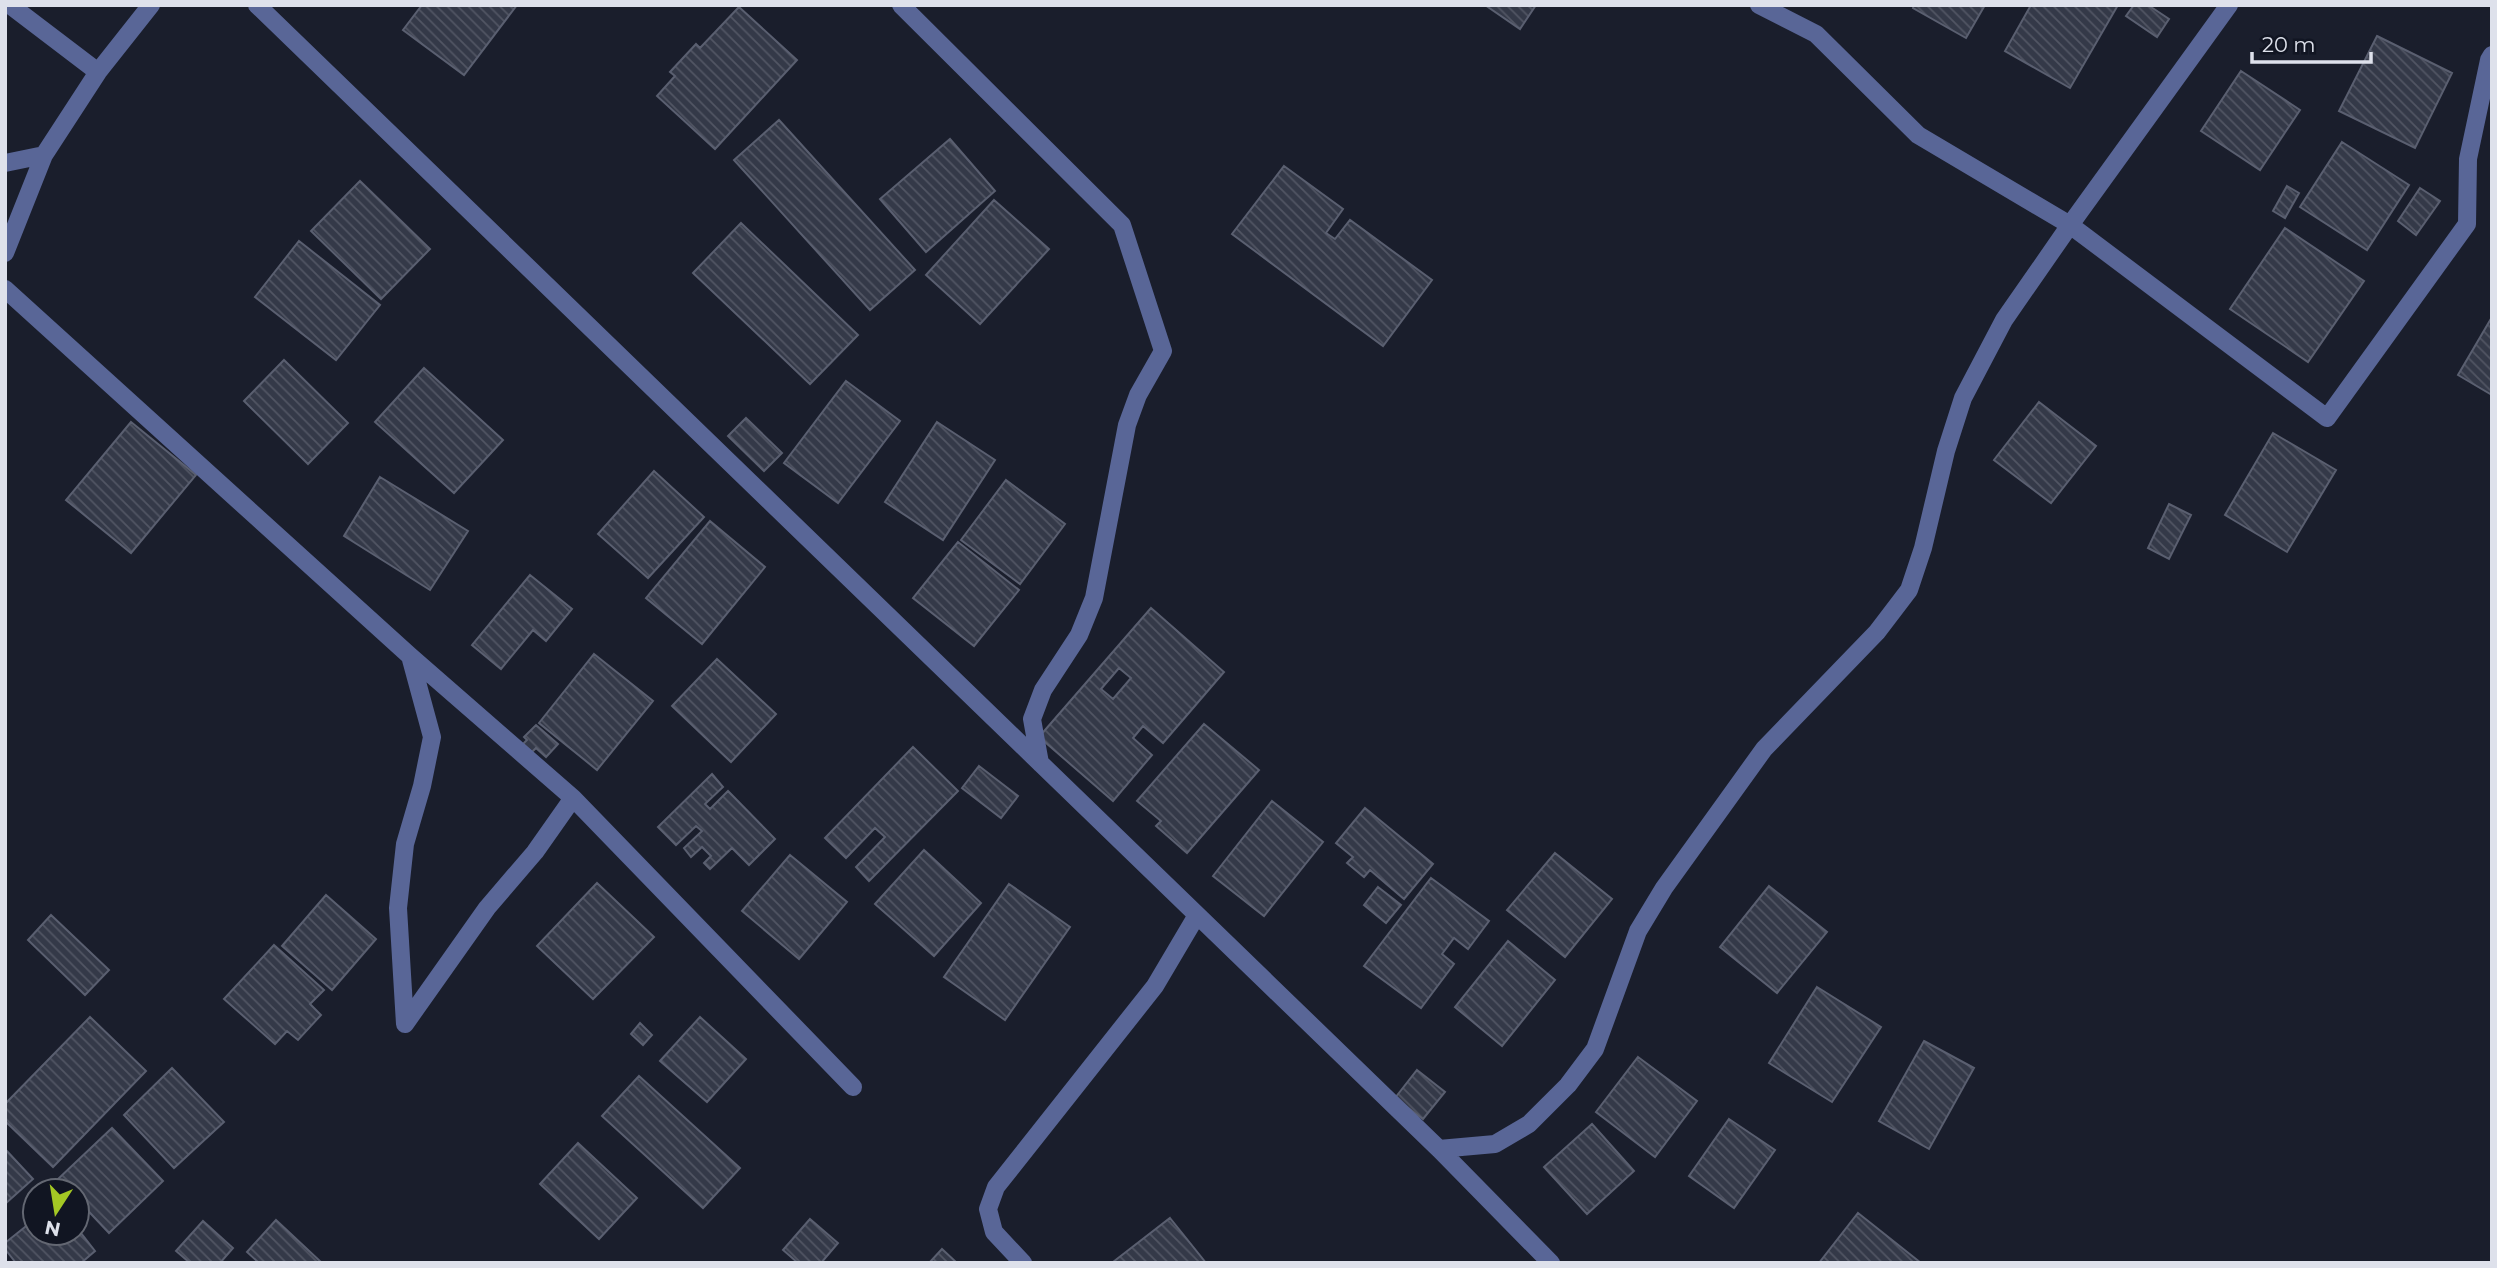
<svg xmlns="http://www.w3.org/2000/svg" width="2497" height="1268" font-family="Montserrat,sans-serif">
  <defs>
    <pattern id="building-back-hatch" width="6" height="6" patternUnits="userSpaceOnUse" patternTransform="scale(1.75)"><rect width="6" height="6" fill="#343948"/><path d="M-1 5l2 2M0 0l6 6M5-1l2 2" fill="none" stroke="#515563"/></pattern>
  </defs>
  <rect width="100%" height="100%" fill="#1a1e2c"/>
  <path fill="url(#building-back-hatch)" stroke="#5a5f70" stroke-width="2" fill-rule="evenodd" d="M422,5h95l-53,70 -61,-45z
    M1485,5h51l-16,24z
    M1914,5h71l-19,33 -53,-30z
    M2031,5h87l-48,83 -65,-37z
    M2134,5h14l21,14 -12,18 -31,-21z
    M739,7l58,53 -82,89 -58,-53 18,-20 -5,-4 26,-28 4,4z
    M2377,36l75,37 -37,75 -76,-37z
    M2241,71l59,39 -40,60 -59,-39z
    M779,120l136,150 -45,40 -136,-150z
    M950,139l45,52 -69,61 -46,-53z
    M2342,142l67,43 -42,65 -67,-43z
    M1284,166l59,43 -17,24 9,6 15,-19 82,60 -49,66 -151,-112z
    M360,181l70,68 -49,50 -70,-68z
    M2287,186l12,7 -14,25 -12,-7z
    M2420,188l20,13 -24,34 -18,-14z
    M994,200l55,49 -69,75 -54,-49z
    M741,223l117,112 -48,49 -117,-111z
    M2285,228l79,53 -56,81 -78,-53z
    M299,241l81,64 -44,55 -81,-63z
    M2492,317v78l-34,-20z
    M284,360l64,63 -40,41 -64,-63z
    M424,368l79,72 -49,53 -79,-71z
    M846,381l54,40 -62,82 -54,-40z
    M2039,402l57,44 -45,57 -57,-43z
    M746,418l36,35 -18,18 -36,-35z
    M131,422l65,53 -65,78 -65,-53z
    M937,422l58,38 -52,80 -58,-38z
    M2273,433l63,37 -49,82 -62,-37z
    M654,471l50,46 -56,61 -50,-44z
    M380,477l88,54 -38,59 -86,-54z
    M1006,480l59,44 -45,60 -59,-44z
    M2169,504l22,11 -22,44 -21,-11z
    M710,521l55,46 -63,77 -56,-46z
    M958,542l61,48 -45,56 -61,-48z
    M530,575l42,34 -26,32 -13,-11 -32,39 -29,-24z
    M1151,608l73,64 -61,71 -20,-17 -10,12 19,17 -39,46 -74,-64zM1119,668l12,10 -18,21 -12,-10z
    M594,654l59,47 -56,69 -58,-47z
    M717,659l59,55 -45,48 -59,-56z
    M1204,724l55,46 -72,83 -31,-27 5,-5 -24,-20z
    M536,725l22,19 -12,13 -10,-9 -9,9 -9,-8 9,-9 -3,-3z
    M913,747l45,44 -89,90 -13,-14 29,-30 -10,-9 -29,30 -21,-20z
    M979,766l39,30 -17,22 -39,-30z
    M712,774l11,13 -18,17 5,5 18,-18 47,48 -26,26 -17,-17 -22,21 -6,-6 7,-7 -9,-9 -11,10 -7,-9 18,-17 -6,-5 -20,19 -18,-18z
    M1272,801l51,41 -59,74 -51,-40z
    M1365,808l68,56 -29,35 -34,-29 -6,7 -17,-14 6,-6 -17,-14z
    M924,850l57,53 -47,53 -59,-52z
    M1555,853l57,46 -47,58 -58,-47z
    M790,855l57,47 -48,57 -57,-48z
    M1431,878l58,43 -21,28 -14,-11 -12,16 12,10 -33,44 -57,-42z
    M597,883l57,54 -61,62 -56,-53z
    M1009,884l61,43 -65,93 -61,-43z
    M1769,886l58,46 -50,61 -57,-46z
    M1378,887l23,18 -15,18 -22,-18z
    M326,895l50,44 -44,51 -50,-44z
    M51,915l58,55 -24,25 -57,-55z
    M1508,941l47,39 -53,66 -47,-39z
    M274,945l50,45 -14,14 11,11 -23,25 -11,-9 -12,13 -51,-45z
    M1817,987l64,40 -49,75 -63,-39z
    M90,1017l56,54 -93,96 -48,-46v-17z
    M700,1017l46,42 -39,43 -47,-41z
    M640,1023l12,12 -9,10 -12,-11z
    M1924,1041l50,27 -45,81 -50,-28z
    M1638,1057l59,44 -42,56 -59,-45z
    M172,1068l52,54 -50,46 -50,-53z
    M1417,1070l28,22 -22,27 -28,-21z
    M639,1076l101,92 -37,40 -101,-92z
    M1729,1119l46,31 -41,58 -45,-32z
    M1592,1124l42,47 -47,43 -43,-47z
    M112,1128l51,53 -54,52 -32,-34v-8h-8l-11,-12z
    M578,1143l59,55 -38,41 -59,-55z
    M5,1149l28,30 -28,25z
    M1858,1213l63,50h-102z
    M1170,1218l36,45 -93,-1z
    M35,1219v14h42v-5l18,23 -14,12h-65l-11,-14v-6z
    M810,1219l28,24 -17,20h-23l-15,-13z
    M276,1220l46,43h-63l-12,-11z
    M203,1221l30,27 -13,15h-30l-14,-12z
    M942,1249l15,14h-28z"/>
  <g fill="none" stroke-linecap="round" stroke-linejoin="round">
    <path stroke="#596697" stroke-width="18" d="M10,5l88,67
      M257,5l1182,1144 112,114
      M901,5l221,220 41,126 -25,44 -11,30 -33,173 -15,37 -36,55 -11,29 8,44
      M1759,5l57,29 102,101 152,90 257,193 140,-194 1,-65 21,-99 3,-5
      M5,163l39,-8
      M5,253l39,-98 54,-83 53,-67
      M5,289l405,367 163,142 280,289
      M410,656l22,81 -10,49 -17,58 -7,64 7,116 82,-116 48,-56 38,-54
      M1439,1149l56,-5 34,-20 39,-39 27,-36 43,-118 26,-43 100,-139 113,-117 32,-42 14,-42 23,-97 17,-53 41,-78 66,-95 159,-220
      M1023,1263l-29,-31 -6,-23 8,-22 159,-201 42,-71"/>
  </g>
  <rect width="2497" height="1268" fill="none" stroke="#dee1eb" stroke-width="14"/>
  <g transform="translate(56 1212) rotate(192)"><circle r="33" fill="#111522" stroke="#636772" stroke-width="2"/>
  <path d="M0-5L12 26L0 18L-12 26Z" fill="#a4c824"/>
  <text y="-10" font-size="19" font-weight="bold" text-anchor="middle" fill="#dee1eb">N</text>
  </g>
  <path d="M2252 52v10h119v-10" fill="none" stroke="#dee1eb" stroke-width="3.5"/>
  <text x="2262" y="52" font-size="21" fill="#dee1eb" stroke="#111522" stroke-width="5" paint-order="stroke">20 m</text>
</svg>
